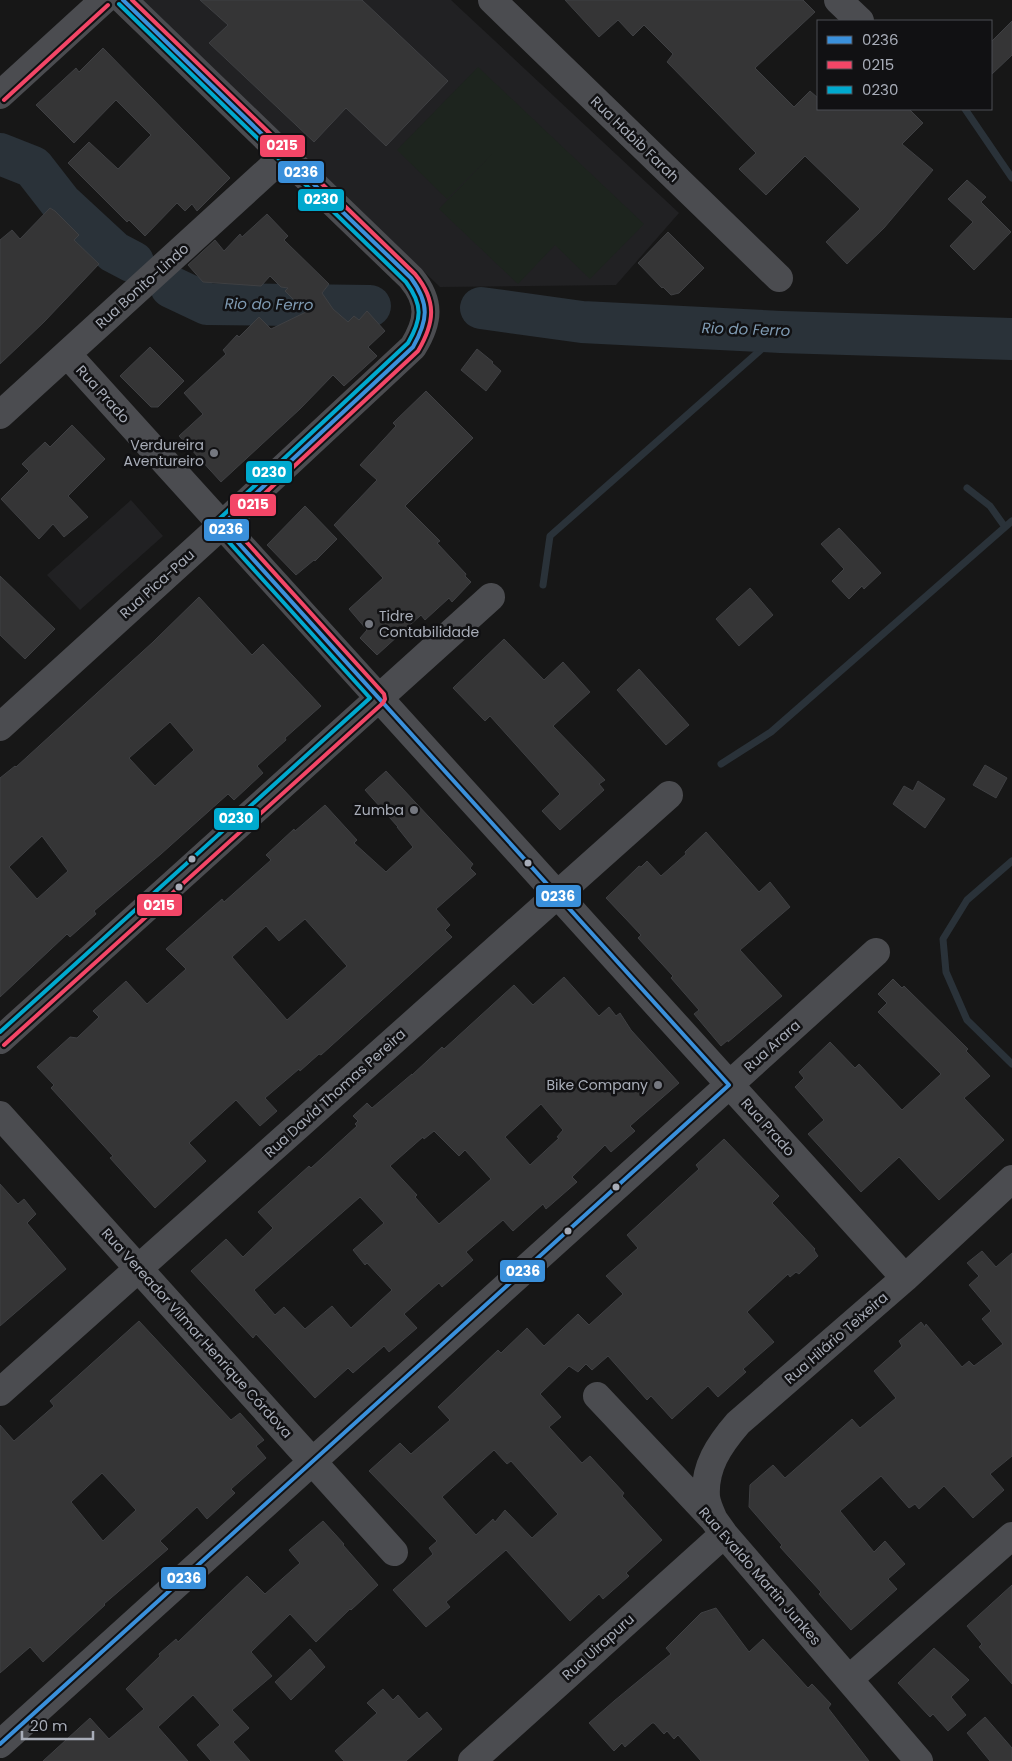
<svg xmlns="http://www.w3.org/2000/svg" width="1012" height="1761" font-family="Poppins,sans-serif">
  <rect width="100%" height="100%" fill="#171717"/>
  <path fill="#212123" d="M142,0h309l228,213 -63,72 -176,2z
    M131,500l32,36 -83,74 -33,-35z"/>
  <path fill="#1d241e" d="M478,67l166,157 -54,55 -35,-34 -37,39 -79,-75 54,-56 -46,46 -50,-49z"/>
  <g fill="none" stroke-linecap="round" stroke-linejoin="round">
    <path stroke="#2a3239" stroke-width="7" d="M965,109l47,69
      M967,488l23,18 15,21
      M543,585l7,-49 231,-204
      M721,764l50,-32 241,-211
      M1012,861l-45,39 -24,39 3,33 21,48 45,44"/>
    <path stroke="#2a3239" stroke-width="42" d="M0,154l33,13 28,36 53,49 19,10
      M171,287l36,17 163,2
      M481,308l101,14 199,10 231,7"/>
  </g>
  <path fill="#353536" stroke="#3f4043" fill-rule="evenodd" d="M200,0h162l86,81 -62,65 -40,-38 -32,34 -105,-99 19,-18z
    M565,0h238l12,12 -60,56 39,39 16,-16 8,7v11h91l14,14 -21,21 31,26 -49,58 -37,36 -21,-22 34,-33 -55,-53 -39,39 -27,-26 17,-16 -89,-91 6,-8 -29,-29 -11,11 -15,-16 -19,17z
    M1012,21v34l-21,20v-33z
    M103,48l127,130 -33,33 -5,-7 -7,7 -8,-8 -32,33 -16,-16 -2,2 -59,-59 21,-21 29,27 33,-34 -35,-35 -42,43 -38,-38 40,-37 3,4z
    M967,180l19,17 -5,5 30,30 -37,38 -24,-24 23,-24 -25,-23z
    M50,208l5,3 24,24 -5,5 25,24 -55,58 -44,42v-124l12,-10 8,9z
    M267,214l21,22 -4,4 45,44 -7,9 11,16 15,13 6,-6 5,4 8,-9 18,20 -17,16 9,9 -33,30 -11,-11 -33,34 -79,73 -42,-46 24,-22 -19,-21 42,-39 -3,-4 14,-15 2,2 20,-20 12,12 35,-17 -21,-21 3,-3 -7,-1 -11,-11 -9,10 -58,-4 -15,-17 27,-25 9,11 16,-17 2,3z
    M668,232l36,36 -25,25 -8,2 -8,-8 -1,1 -24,-25z
    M150,347l34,34 -26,26h-7l-31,-31z
    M477,349l16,13 -1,1 9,8 -15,20 -25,-21z
    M426,391l47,47 -68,68 35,35 -3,2 29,31 -1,2 6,6 -19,20 -3,-4 -24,22 -4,-5 -44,40 -17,-17 7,-8 -18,-21 34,-31 -49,-53 43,-45 -17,-15 36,-39 -3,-3z
    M72,425l33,34 -37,37 20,21 -24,20 -11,-13 -14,15 -38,-40 28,-28 -7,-7 23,-22 5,5z
    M305,506l32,33 -22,22 -1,-1 -18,15 -29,-30z
    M839,528l42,45 -17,16 -2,-3 -13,13 -17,-18 12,-12 -23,-25z
    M0,576l55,53 -30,30 -25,-24z
    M750,588l23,27 -34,31 -23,-27z
    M199,597l53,58 11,-11 58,62 -36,32 1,2 -29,26 6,7 -29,27 -6,-6 -67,60 -67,57 2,3 -26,23 -3,-3 -67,63v-219l15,-12 1,1 46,-42 91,-83zM170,722l24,28 -39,36 -26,-28zM42,836l26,35 -31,28 -28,-32z
    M504,639l40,41 19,-18 27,30 -37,34 52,54 -6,4 5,6 -44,40 -18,-19 18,-17 -70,-78 -5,5 -32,-33z
    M639,669l50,56 -23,20 -49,-55z
    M985,765l22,13 -11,20 -23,-13z
    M386,771l87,93 -3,4 6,6 -40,35 14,16 -5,5 7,7 -131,118 -2,-1 -19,17 -1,-2 -34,29 12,13 -17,15 -24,-26 -47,43 17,18 -51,47 -45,-50 3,-2 -62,-68 3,-3 -17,-18 33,-30 7,1 22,-21 -6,-6 33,-30 21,23 39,-35 -20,-20 56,-50 2,3 47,-42 -5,-5 28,-26 1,2 30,-26 32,35 -3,3 32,29 27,-25 -16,-20h1l-33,-37zM305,919l42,47 -60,54 -55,-63 34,-31 13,15z
    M918,781l27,18 -20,29 -32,-24 11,-18 9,5z
    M706,832l53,60 11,-10 20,25 -50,43 42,46 -54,46v-2l-7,6 -27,-32 5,-4 -28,-32 2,-2 -35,-38 3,-3 -35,-37 33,-32 2,1 6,-6 14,15 25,-22 -1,-2z
    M564,977l35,39 10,-9 7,9 4,-3 11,17 48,53 -49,43 5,5 -24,21 -6,-7 -33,32 5,5 -31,27 -3,-5 -30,27 -10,-11 -37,32 7,8 -31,27 -3,-4 -35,31 13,14 -28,24 -5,-6 -31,27 -5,-5 -33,30 -59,-64 -3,4 -62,-67 35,-32 17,18 30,-29 -15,-16 51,-46 2,2 46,-42 -2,-2 3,-3 -5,-5 14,-13 5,5 40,-34v1l30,-28 2,2 70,-64 19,20zM541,1104l22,26 -6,7 2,1 -29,27 -25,-28zM434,1131l25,25 6,-6 26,29 -52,45 -24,-27 2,-2 -27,-29 33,-29 1,2zM360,1197l24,26 -31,27 12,15 2,-2 25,27 -41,38 -19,-22 -27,23 -21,-22 -9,8 -21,-25z
    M893,979l9,9 2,-2 64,63 -2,2 24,25 -26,22 40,42 -65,60 -40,-43 -38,35 -53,-58 16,-14 -29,-33 9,-9 -5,-6 31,-30 25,26 4,-4 43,46 39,-36 -63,-62 9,-9 -9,-9z
    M724,1139l55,57 -7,7 43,46 -1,1 4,6 -19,18 -3,-2 -6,5 -2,-3 -41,38 27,30 -31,27 3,3 -28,25 -10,-11 -36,33 -21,-23 -4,4 -39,-44 -16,14 -6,-6 -8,8 -9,-6 -29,28 21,23 -12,10 33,36 8,-7 34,37 -2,3 40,44 -36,33 3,3 -26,23 -4,-5 -29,27 -64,-71 -60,52 4,5 -24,20 -33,-37 40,-36 -4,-6 8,-7 -68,-70 31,-28 11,11 39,-34 -12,-13 60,-57 3,3 26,-25 17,18 34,-32 11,11 34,-31 -17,-18 32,-28 -11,-13 72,-66 -3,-4zM494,1450l13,14 4,-3 47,53 -26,24 -27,-28 -10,12 -2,-3 -17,16 -34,-38z
    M0,1184l18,20 6,-5 12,15 -9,9 39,46 -66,57z
    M982,1251l14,16 16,-14v203l-22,18 14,16 -31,28 -29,-32 -25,23 -4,-5 -6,4 -28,-32 -41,35 34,41 11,-11 20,23 -17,15 9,10 -46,41 -32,-36 2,-2 -41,-45 2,-2 -33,-38 1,-22 23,-20 12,13 67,-59 8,9 36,-30 -22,-27 28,-25 -3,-5 22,-19 4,5 1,-3 36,43 7,-6 5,5 29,-22 -21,-25 9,-8 -22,-26 10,-9 -12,-13z
    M139,1321l92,99 9,-7 24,27 -8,6 10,12 -35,31 4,4 -28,26 -10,-12 -37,34 8,8 -64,55 1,1 -62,57 -13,-15 -30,26v-248l14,16 40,-35 -4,-5zM102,1473l34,37 -33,31 -32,-39z
    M323,1521l21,23 -1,1 35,40 -27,25 -1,-1 -34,33 -26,-28 -39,38 21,24 -40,34 17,18 -16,14 17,19h-39l-14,-16 23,-20 -27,-30 -35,32 30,34h-145l47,-43 19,21 35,-30 -18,-20 34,-33 -1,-2 17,-15 2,3 69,-66 18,18 35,-31 -11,-13z
    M1012,1585v99l-33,-37 3,-3 -15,-18z
    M716,1608l33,44 14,-13 45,49 4,-4 19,20 -3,4 41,53h-168l-23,-26 -4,4 -7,-8 -3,3 -10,-11h-2l-27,24 -3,-4 -8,8 -25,-28 25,-22 57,-47 -5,-6 35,-35z
    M934,1648l35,32 -18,17 15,18 -18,16 -15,-17 -3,3 -32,-34z
    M310,1649l15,18 -34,33 -16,-18z
    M383,1689l10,11 5,-5 21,24 8,-7 15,17 -36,32h-62l-9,-10 42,-38 -10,-10z
    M985,1717l27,31v13h-22l-23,-28z"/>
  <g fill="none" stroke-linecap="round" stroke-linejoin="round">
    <path stroke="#4b4c50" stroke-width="28" d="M492,0l287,278
      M838,0l22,21
      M0,95l104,-95
      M67,354l838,924
      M0,415l284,-259
      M0,727l222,-202 191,-178c16,-26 18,-45 -2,-69l-288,-278
      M0,1040l491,-443
      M0,1115l394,437
      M0,1392l669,-597
      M597,1396l117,124 10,14 195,227
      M714,1520c-3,-7 -7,-15 -8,-23 -2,-30 13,-52 32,-74l167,-145 107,-99
      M849,1679l163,-143
      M0,1744l876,-792
      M472,1761l252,-227"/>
    <defs>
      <path id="bus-1" d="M0,1744l729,-659 -507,-560 191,-178c15,-27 17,-43 -2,-69l-288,-278"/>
      <path id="bus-2" d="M4,100l104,-95
        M4,1045l379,-342 2,-4 -1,-5 -153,-169 187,-174c17,-29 19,-50 -3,-77l-283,-274"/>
      <path id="bus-3" d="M0,1032l370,-334 -153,-169 -1,-5 2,-4 190,-177c14,-24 15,-38 -2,-61l-287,-278"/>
    </defs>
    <use href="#bus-1" stroke="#111113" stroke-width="8"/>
    <use href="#bus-2" stroke="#111113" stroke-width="8"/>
    <use href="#bus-3" stroke="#111113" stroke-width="8"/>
    <use href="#bus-1" stroke="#3a90db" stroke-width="4"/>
    <use href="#bus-2" stroke="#f34667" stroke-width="4"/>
    <use href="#bus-3" stroke="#00a9ce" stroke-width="4"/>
  </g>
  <g fill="#757880" stroke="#111113" stroke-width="2">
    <circle cx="214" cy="453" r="5"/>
    <circle cx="369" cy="624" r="5"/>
    <circle cx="414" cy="810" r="5"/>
    <circle cx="658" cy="1085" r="5"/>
  </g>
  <g fill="#a8adb8" stroke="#111113" stroke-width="2">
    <circle cx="192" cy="859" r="4.5"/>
    <circle cx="528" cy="863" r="4.5"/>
    <circle cx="179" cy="887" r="4.5"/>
    <circle cx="616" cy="1187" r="4.5"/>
    <circle cx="568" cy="1231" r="4.5"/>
  </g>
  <g text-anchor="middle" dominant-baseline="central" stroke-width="5" stroke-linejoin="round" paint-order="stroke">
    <g font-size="14" fill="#a8adb8" stroke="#111113">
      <text transform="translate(635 139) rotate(44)">Rua Habib Farah</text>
      <text transform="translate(142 286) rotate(-42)">Rua Bonito-Lindo</text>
      <text transform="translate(103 394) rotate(48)">Rua Prado</text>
      <text transform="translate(157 584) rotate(-42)">Rua Pica-Pau</text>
      <text transform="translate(772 1046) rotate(-42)">Rua Arara</text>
      <text transform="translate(335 1093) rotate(-42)">Rua David Thomas Pereira</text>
      <text transform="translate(768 1127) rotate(48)">Rua Prado</text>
      <text transform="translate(197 1333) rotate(48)">Rua Vereador Vilmar Henrique Córdova</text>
      <text transform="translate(836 1338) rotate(-41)">Rua Hilário Teixeira</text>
      <text transform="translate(760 1576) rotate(49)">Rua Evaldo Martin Junkes</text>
      <text transform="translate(598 1647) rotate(-42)">Rua Uirapuru</text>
    </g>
    <g font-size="14" fill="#a8adb8" stroke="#111113" text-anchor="end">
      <text x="204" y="445">Verdureira<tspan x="204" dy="16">Aventureiro</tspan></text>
      <text x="379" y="616" text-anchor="start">Tidre<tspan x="379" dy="16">Contabilidade</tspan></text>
      <text x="404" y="810">Zumba</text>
      <text x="648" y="1085">Bike Company</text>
    </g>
    <g font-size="15" font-style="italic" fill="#7f9bb3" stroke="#111113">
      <text transform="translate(269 304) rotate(1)">Rio do Ferro</text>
      <text transform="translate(746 329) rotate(2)">Rio do Ferro</text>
    </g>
  </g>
  <g stroke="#111113" stroke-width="2">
    <rect x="259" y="134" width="47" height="24" rx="5" fill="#f34667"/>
    <rect x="277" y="160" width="48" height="24" rx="5" fill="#3a90db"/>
    <rect x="297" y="188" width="48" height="24" rx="5" fill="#00a9ce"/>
    <rect x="245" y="460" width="48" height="24" rx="5" fill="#00a9ce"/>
    <rect x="229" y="493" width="48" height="24" rx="5" fill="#f34667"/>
    <rect x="203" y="518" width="47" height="24" rx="5" fill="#3a90db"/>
    <rect x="213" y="807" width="47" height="24" rx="5" fill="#00a9ce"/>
    <rect x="535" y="884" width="47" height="24" rx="5" fill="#3a90db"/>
    <rect x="136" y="893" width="47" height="24" rx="5" fill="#f34667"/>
    <rect x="499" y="1259" width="47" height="24" rx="5" fill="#3a90db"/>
    <rect x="160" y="1566" width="47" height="24" rx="5" fill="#3a90db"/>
  </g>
  <g font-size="14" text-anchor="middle" font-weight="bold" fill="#fff">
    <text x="282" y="150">0215</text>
    <text x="301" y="177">0236</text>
    <text x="321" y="204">0230</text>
    <text x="269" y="477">0230</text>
    <text x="253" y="509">0215</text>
    <text x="226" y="534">0236</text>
    <text x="236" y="823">0230</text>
    <text x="558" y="901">0236</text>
    <text x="159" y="910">0215</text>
    <text x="523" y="1276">0236</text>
    <text x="184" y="1583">0236</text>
  </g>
  <rect x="817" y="20" width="175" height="90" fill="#111113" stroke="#4d4f55"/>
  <rect x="827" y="36" width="25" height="8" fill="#3a90db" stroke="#4d4f55"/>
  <text x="862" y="45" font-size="15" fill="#a8adb8">0236</text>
  <rect x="827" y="61" width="25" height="8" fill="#f34667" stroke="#4d4f55"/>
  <text x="862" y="70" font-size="15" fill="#a8adb8">0215</text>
  <rect x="827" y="86" width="25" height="8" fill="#00a9ce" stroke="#4d4f55"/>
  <text x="862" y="95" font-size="15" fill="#a8adb8">0230</text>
  <path d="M22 1731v8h71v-8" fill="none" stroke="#a8adb8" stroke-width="2.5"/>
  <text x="30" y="1731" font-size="15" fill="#a8adb8" stroke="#111113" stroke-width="4" paint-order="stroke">20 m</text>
</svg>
